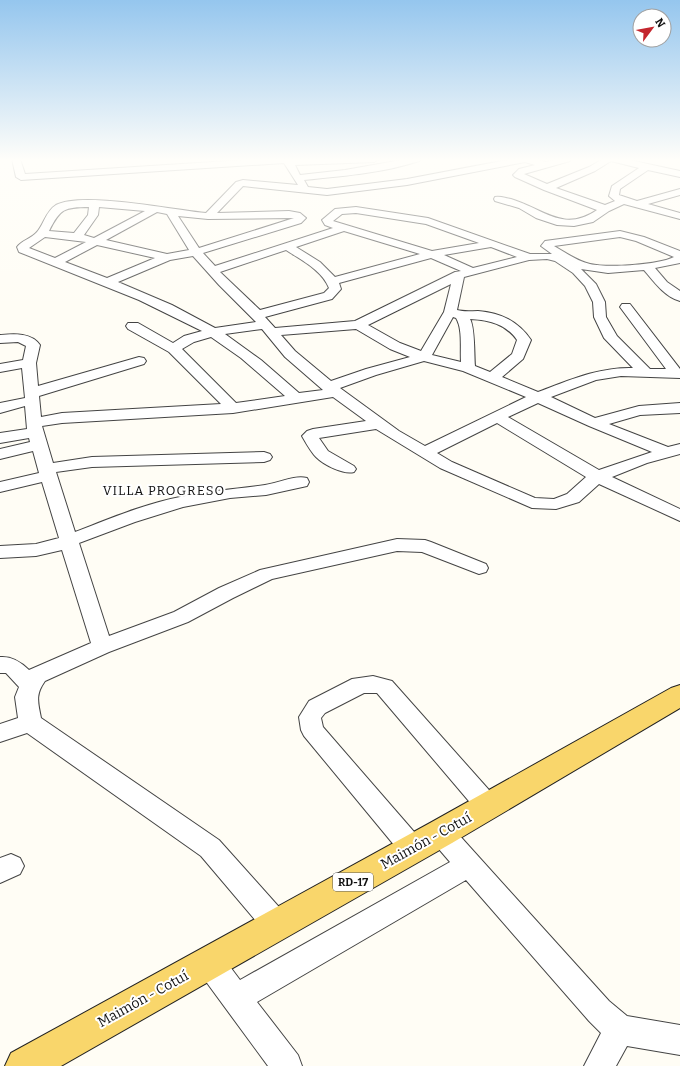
<svg xmlns="http://www.w3.org/2000/svg" width="680" height="1066" font-family="Bitter,serif">
  <rect width="100%" height="100%" fill="#fffdf5"/>
  <g fill="none" stroke-linecap="round" stroke-linejoin="round">
    <defs>
      <path id="minor" d="M12,159h8l5,15 235,-15h119l-5,3 -79,3 5,10 45,-5 62,-11h14l-2,2c-36,12 -76,15 -115,19l4,7 19,2 80,-10 105,-20h23l11,3 11,-3h14l-1,2 -46,13 23,10 42,-17 14,-8h22l55,12v6l-32,-7 -28,19 -1,6 18,6 43,-12v6l-32,9 32,9v6l-56,-15 -15,7 -16,11 -19,4 -17,-1 -21,-7 -17,-10 -24,-7 -1,-2 1,-2c6,-1 10,1 16,2 33,10 52,34 86,11l-53,-20 -29,-13 -2,-2 6,-6 16,-4 -10,-3 -118,23 -80,10 -84,-9 -26,27 72,-2 11,2 6,5 -5,5 -98,30 12,13 118,-38 -8,-3 -3,-5 13,-11 21,-2 72,11 102,36h22l-11,-8 4,-5 75,-10 24,6 36,14v12l-25,5 12,14 13,9v10c-15,-4 -26,-19 -36,-31l-36,3 -27,-4 15,15 9,18 1,15 11,19 33,33h16l-46,-62 2,-3h8l50,65v9l-59,-2 -25,4 -45,17 44,21 44,-12 41,-3v10l-40,2 -31,9 59,23 12,-3v10l-33,9 -35,14 68,32v12l-81,-37 -20,18 -23,7 -24,-1 -92,-40 -64,-39 -57,9 9,13 26,15 2,3 -2,3c-10,3 -30,-7 -38,-15 -5,-5 -10,-14 -14,-21l5,-5 6,-2 53,-8 -33,-24 -100,16 -171,10 -20,3 11,37 39,-6 172,-5 6,2 2,3 -2,3 -6,2 -172,5 -36,5 19,60c34,-13 69,-28 105,-35 28,-6 56,-8 85,-12 14,-2 29,-10 42,-7l2,4 -2,4 -41,9 -36,3 -47,9 -48,15 -56,21 30,93 65,-24 45,-24 41,-18 137,-31 28,1 6,2 55,22 2,4 -2,4 -7,2 -57,-22 -25,-1 -125,28 -39,19 -45,24 -79,30 -64,29c-10,14 -7,21 -4,37l178,122 68,76 4,9 -4,9 -10,4 -10,-4 -66,-78 -174,-123 -27,9v-18l18,-6 -3,-21 4,-10 -13,-14h-6v-16c12,-1 21,5 29,13l62,-27 -29,-93 -26,6 -36,2v-12l36,-2 23,-6 -17,-56 -42,10v-10l39,-9 -6,-22 -33,8v-10l30,-7 -1,-4 -29,5v-10l27,-4 -2,-23 -25,7v-10l25,-5 -3,-30 -22,4v-8l23,-4 3,-14 -8,-4 -18,1v-8c13,-1 31,-3 40,10l-4,18 2,23 101,-29 5,1 2,3 -2,3 -105,32 2,21 21,-4 159,-9 -52,-52 -41,-23 -2,-3 2,-3h10l35,20 11,-7 18,-5 -63,-31 -120,-48 -2,-5c5,-7 14,-8 20,-15 7,-8 9,-21 19,-27 26,-14 117,5 150,8l30,-31 7,-2 55,5 -14,-22 -263,17 -5,-3zM611,161l28,7 -27,18 -3,10 6,5 -10,4 -49,-17 39,-17zM89,207l-1,8 -14,18 -25,-2c11,-22 15,-24 40,-24zM99,207l46,4 -51,27 -10,-3 14,-20zM157,212l10,2 22,36 -22,4 -61,-14zM356,213l70,11 53,19 -47,8 -99,-30 9,-7zM178,216l30,3 86,-1 -95,30zM344,231l76,23 -85,23 -15,-15 -24,-15zM45,237l41,5 -31,16 -26,-10zM620,237l16,4 38,16c-16,8 -66,11 -84,7 -13,-3 -24,-11 -36,-18zM97,245l58,13 -48,20 -42,-16zM491,247l26,10 -44,11 -29,-13zM286,250c15,10 36,20 43,38l-5,5 -64,17 -40,-38zM193,256l26,29 37,37 -41,6 -43,-23 -54,-23 52,-22zM431,258l30,13 -6,1 -100,49 -80,7 -10,-11 67,-18 9,-10 -2,-6zM547,259l8,2 18,12 12,13 8,16 1,15 10,21 29,30c-34,-1 -63,12 -95,24l-36,-15 21,-18 8,-19c-13,-19 -30,-27 -53,-29 -7,0 -14,1 -21,-1l7,-33 65,-17zM451,284l-7,28 -23,39 -21,-8 -32,-18zM453,317l3,1c7,11 4,31 5,44l-29,-7zM470,319c19,1 36,5 47,21l-5,14 -22,18 -15,-6c-1,-13 0,-38 -5,-47zM262,329l23,28 38,33 -24,3 -38,-33 -36,-26zM356,329l34,20 20,8 -44,12 -35,12 -36,-30 -14,-16zM211,337l30,21 44,38 -49,7 -54,-54 12,-7zM424,361l39,10 63,26 -101,49 -26,-15 -59,-43 36,-13zM538,403l51,23 63,26 -53,18 -91,-53zM497,423l89,54 -19,17 -13,5 -19,-1 -83,-36 -15,-9z
        M373,676l19,5 105,118 3,7 -3,7 -9,4 -9,-4 -102,-120h-13l-39,20 -4,5 2,9 99,114 4,8 -4,8 -9,3 -9,-3 -100,-121 -3,-6 -2,-13 10,-16 43,-22z
        M441,822l9,3 159,176 18,15 53,9v30l-53,-9 -11,20h-32l17,-33 -12,-12 -123,-141 -209,122 41,53 4,11h-34l-69,-94 -4,-10 4,-10 10,-4 10,4 21,28 210,-118 -18,-21 -4,-8 4,-8z
        M11,854l9,4 4,8 -4,8 -20,9v-25z"/>
      <path id="major" d="M680,685v23l-228,135 -391,223h-56l6,-13 419,-230 241,-135z"/>
    </defs>
    <use href="#minor" stroke="#444" stroke-width="2"/>
    <use href="#major" stroke="#222" stroke-width="2"/>
    <use href="#minor" fill="#fff" fill-rule="evenodd"/>
    <use href="#major" fill="#f9d66b" fill-rule="evenodd"/>
  </g>
  <linearGradient id="sky" x2="0" y2="1"><stop stop-color="#95c6ee"/><stop offset="0.52" stop-color="#fffefa"/><stop offset="1" stop-color="#fffefa" stop-opacity="0"/></linearGradient>
  <rect width="680" height="308" fill="url(#sky)"/>
  <g text-anchor="middle" dominant-baseline="central" stroke-width="4" stroke-linejoin="round" paint-order="stroke">
    <rect fill="#fff" stroke="#585858" stroke-width="1" x="333" y="873" width="40" height="18" rx="3"/>
    <g font-size="11" font-weight="bold" fill="#111">
      <text x="353" y="882">RD-17</text>
    </g>
    <g font-size="13" letter-spacing="1" fill="#111" stroke="#fff">
      <text x="164" y="490">VILLA PROGRESO</text>
    </g>
    <g font-size="14" fill="#111" stroke="#fff">
      <text transform="translate(426 841) rotate(-29)">Maimón - Cotuí</text>
      <text transform="translate(143 999) rotate(-29)">Maimón - Cotuí</text>
    </g>
  </g>
  <g transform="translate(652 28) rotate(58)"><circle r="19" fill="#ffffff" stroke="#a0a0a0"/>
  <path d="M0-3L7 15L0 10L-7 15Z" fill="#c4262e"/>
  <text y="-6" font-size="11" font-weight="bold" text-anchor="middle" fill="#111111">N</text>
  </g>
</svg>
